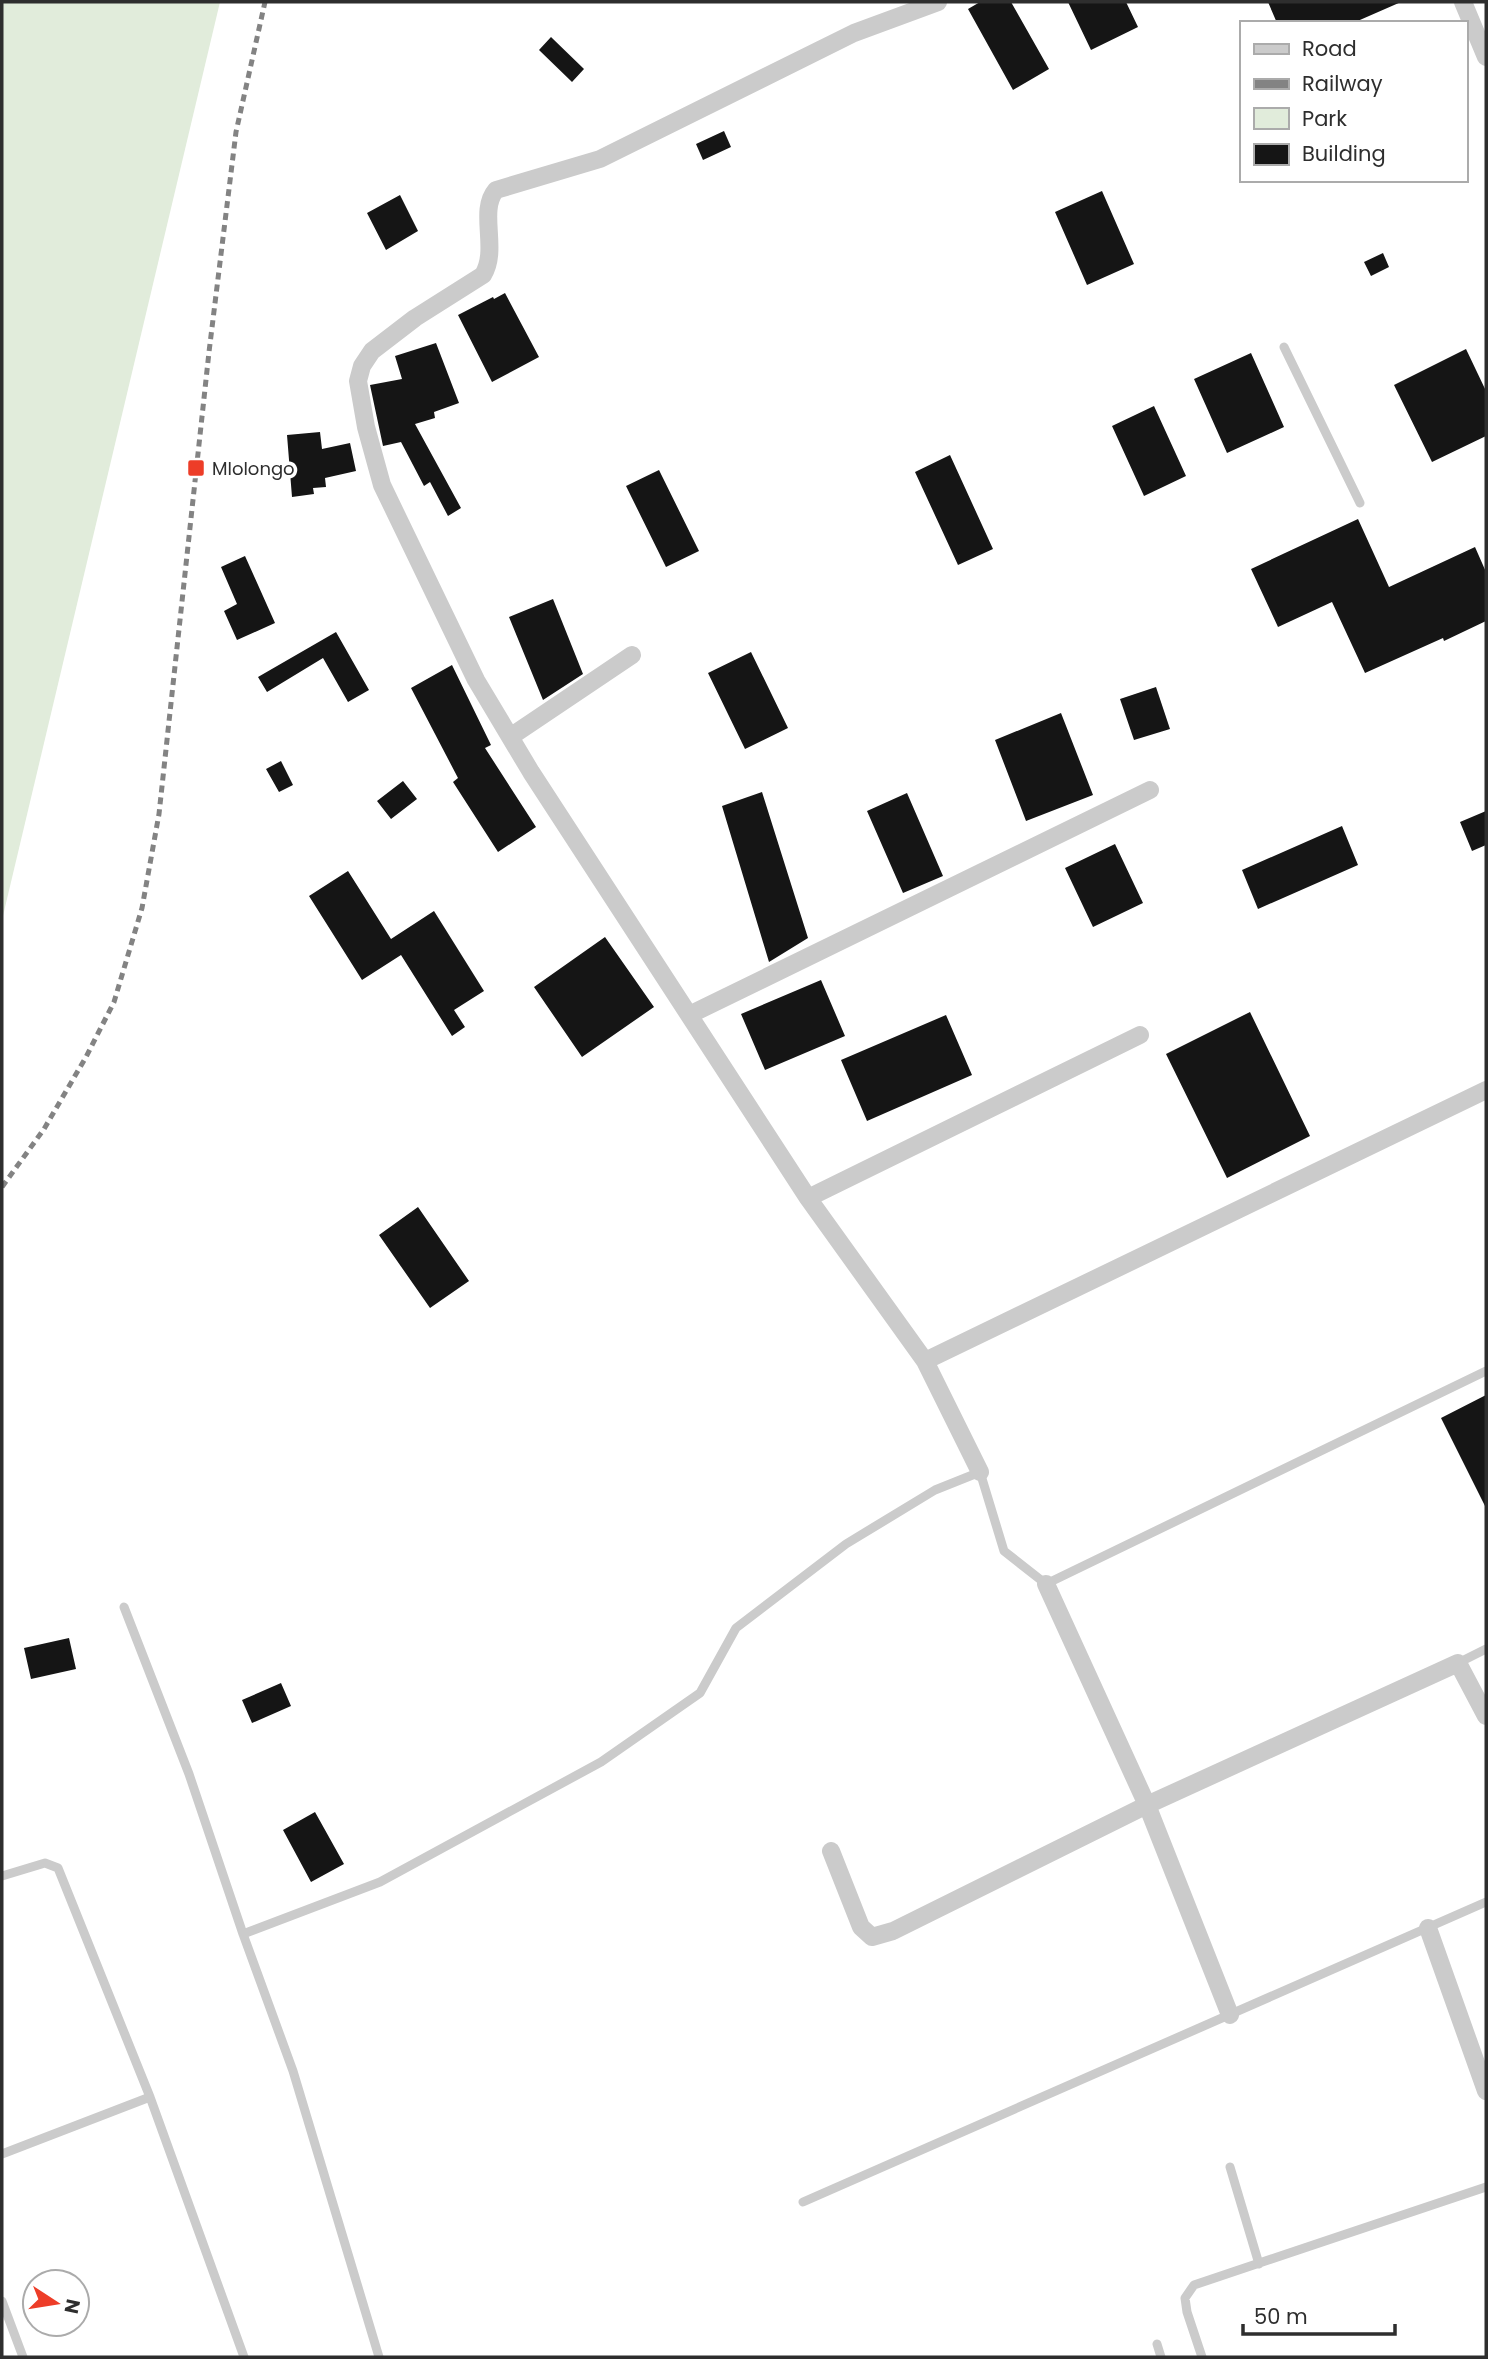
<svg xmlns="http://www.w3.org/2000/svg" width="1488" height="2359" font-family="Poppins,sans-serif">
  <rect width="100%" height="100%" fill="#fff"/>
  <path fill="#e1ecdb" d="M2,2h218l-218,918z"/>
  <path fill="#151515" d="M980,2h31l38,67 -36,21 -45,-81z
    M1068,2h58l12,25 -47,23z
    M1268,2h133l-48,21h-76z
    M551,37l33,32 -12,13 -33,-32z
    M724,131l7,16 -28,13 -7,-16z
    M1102,191l32,73 -47,21 -32,-73z
    M400,195l18,36 -32,19 -19,-37z
    M1383,253l6,14 -18,9 -7,-14z
    M505,293l34,64 -47,25 -34,-67 35,-18 1,2z
    M436,343l23,60 -25,9 1,6 -20,6 46,84 -13,8 -18,-34 -6,4 -23,-44 -18,4 -13,-61 32,-6 -7,-23z
    M1466,349l20,42v45l-54,26 -38,-77z
    M1251,353l33,74 -57,26 -33,-74z
    M1154,406l32,70 -42,20 -32,-70z
    M320,432l2,17 28,-6 6,28 -31,7 1,9 -13,1 1,6 -22,3 -5,-62z
    M950,455l43,94 -35,16 -43,-93z
    M659,470l40,81 -33,16 -40,-81z
    M1358,519l31,68 86,-40 11,25v49l-42,20 -1,-3 -78,35 -33,-71 -54,25 -27,-58z
    M245,556l30,67 -38,17 -13,-29 13,-7 -16,-37z
    M553,599l30,75 -40,26 -34,-83z
    M336,632l33,58 -21,12 -25,-44 -56,34 -9,-15z
    M751,652l37,76 -43,21 -37,-76z
    M452,665l39,80 -6,3 51,79 -38,25 -45,-70 5,-4 -47,-90z
    M1156,687l14,42 -36,11 -14,-41z
    M1061,713l32,82 -67,26 -31,-81z
    M281,761l12,24 -14,7 -13,-23z
    M403,781l14,18 -26,20 -14,-18z
    M762,792l46,146 -39,24 -47,-156z
    M907,793l36,83 -40,17 -36,-82z
    M1486,811v34l-14,6 -12,-29z
    M1342,826l16,39 -100,44 -16,-39z
    M1115,844l28,59 -50,24 -28,-59z
    M348,871l43,68 43,-28 50,80 -30,19 11,17 -13,9 -51,-81 -39,25 -53,-84z
    M605,937l49,70 -72,50 -48,-70z
    M821,980l24,56 -80,34 -24,-56z
    M1250,1012l60,124 -83,42 -61,-124z
    M946,1015l26,60 -105,46 -26,-61z
    M418,1207l51,74 -39,27 -51,-73z
    M1486,1395v113l-45,-90z
    M69,1638l7,31 -45,10 -7,-31z
    M281,1683l10,23 -39,17 -10,-23z
    M315,1812l29,52 -33,18 -28,-52z"/>
  <g fill="none" stroke-linecap="round" stroke-linejoin="round">
    <path stroke="#cbcbcb" stroke-width="9" d="M1284,347l76,156
      M124,1607l65,167 54,160 50,137 86,286
      M1458,1663l28,-14
      M2,1876l43,-13 13,5 92,229
      M243,1934l137,-52 221,-120 99,-69 36,-65 110,-84 89,-54 45,-18 24,79 42,33 440,-213
      M2,2154l148,-57 94,260
      M1230,2167l29,97
      M803,2202l683,-300
      M2,2301l21,56
      M1157,2344l4,13
      M1202,2357l-15,-45 -2,-14 9,-13 292,-98"/>
    <path stroke="#cbcbcb" stroke-width="18" d="M1463,2l23,55
      M510,737l122,-82
      M689,1015l461,-225
      M808,1198l332,-163
      M925,1361l-117,-163 -277,-426 -55,-92 -94,-195 -16,-58 -8,-46 4,-15 10,-15 43,-33 68,-43c16,-26 -5,-64 13,-85l104,-31 254,-126 84,-31
      M980,1472l-55,-111 561,-271
      M1046,1584l101,221 311,-142 28,53
      M831,1851l30,76 11,10 21,-6 254,-126 83,210
      M1428,1928l58,163"/>
    <path stroke="#838383" stroke-width="5" stroke-dasharray="7 5" stroke-linecap="butt" d="M2,1187l42,-58 42,-72 28,-55 28,-94 17,-94 50,-462 27,-220 29,-130"/>
  </g>
  <rect fill="#ed3d28" stroke="#fff" stroke-width="2.5" x="187" y="459" width="18" height="18" rx="3.5"/>
  <g text-anchor="middle" dominant-baseline="central" stroke-width="7" stroke-linejoin="round" paint-order="stroke">
    <g font-size="18" fill="#2e2e2e" stroke="#fff" text-anchor="start">
      <text x="212" y="468">Mlolongo</text>
    </g>
  </g>
  <rect width="1488" height="2359" fill="none" stroke="#2e2e2e" stroke-width="7"/>
  <rect x="1240" y="21" width="228" height="161" fill="#ffffff" stroke="#ababab" stroke-width="2"/>
  <rect x="1254" y="44" width="35" height="10" fill="#cbcbcb" stroke="#ababab" stroke-width="2"/>
  <text x="1302" y="56" font-size="21" fill="#2e2e2e">Road</text>
  <rect x="1254" y="79" width="35" height="10" fill="#838383" stroke="#ababab" stroke-width="2"/>
  <text x="1302" y="91" font-size="21" fill="#2e2e2e">Railway</text>
  <rect x="1254" y="108" width="35" height="21" fill="#e1ecdb" stroke="#ababab" stroke-width="2"/>
  <text x="1302" y="126" font-size="21" fill="#2e2e2e">Park</text>
  <rect x="1254" y="144" width="35" height="21" fill="#151515" stroke="#ababab" stroke-width="2"/>
  <text x="1302" y="161" font-size="21" fill="#2e2e2e">Building</text>
  <g transform="translate(56 2303) rotate(102)"><circle r="33" fill="#ffffff" stroke="#ababab" stroke-width="2"/>
  <path d="M0-5L12 26L0 18L-12 26Z" fill="#ed3d28"/>
  <text y="-10" font-size="19" font-weight="bold" text-anchor="middle" fill="#2e2e2e">N</text>
  </g>
  <path d="M1243 2324v10h152v-10" fill="none" stroke="#2e2e2e" stroke-width="3.5"/>
  <text x="1254" y="2324" font-size="21" fill="#2e2e2e" stroke="#ffffff" stroke-width="5" paint-order="stroke">50 m</text>
</svg>
